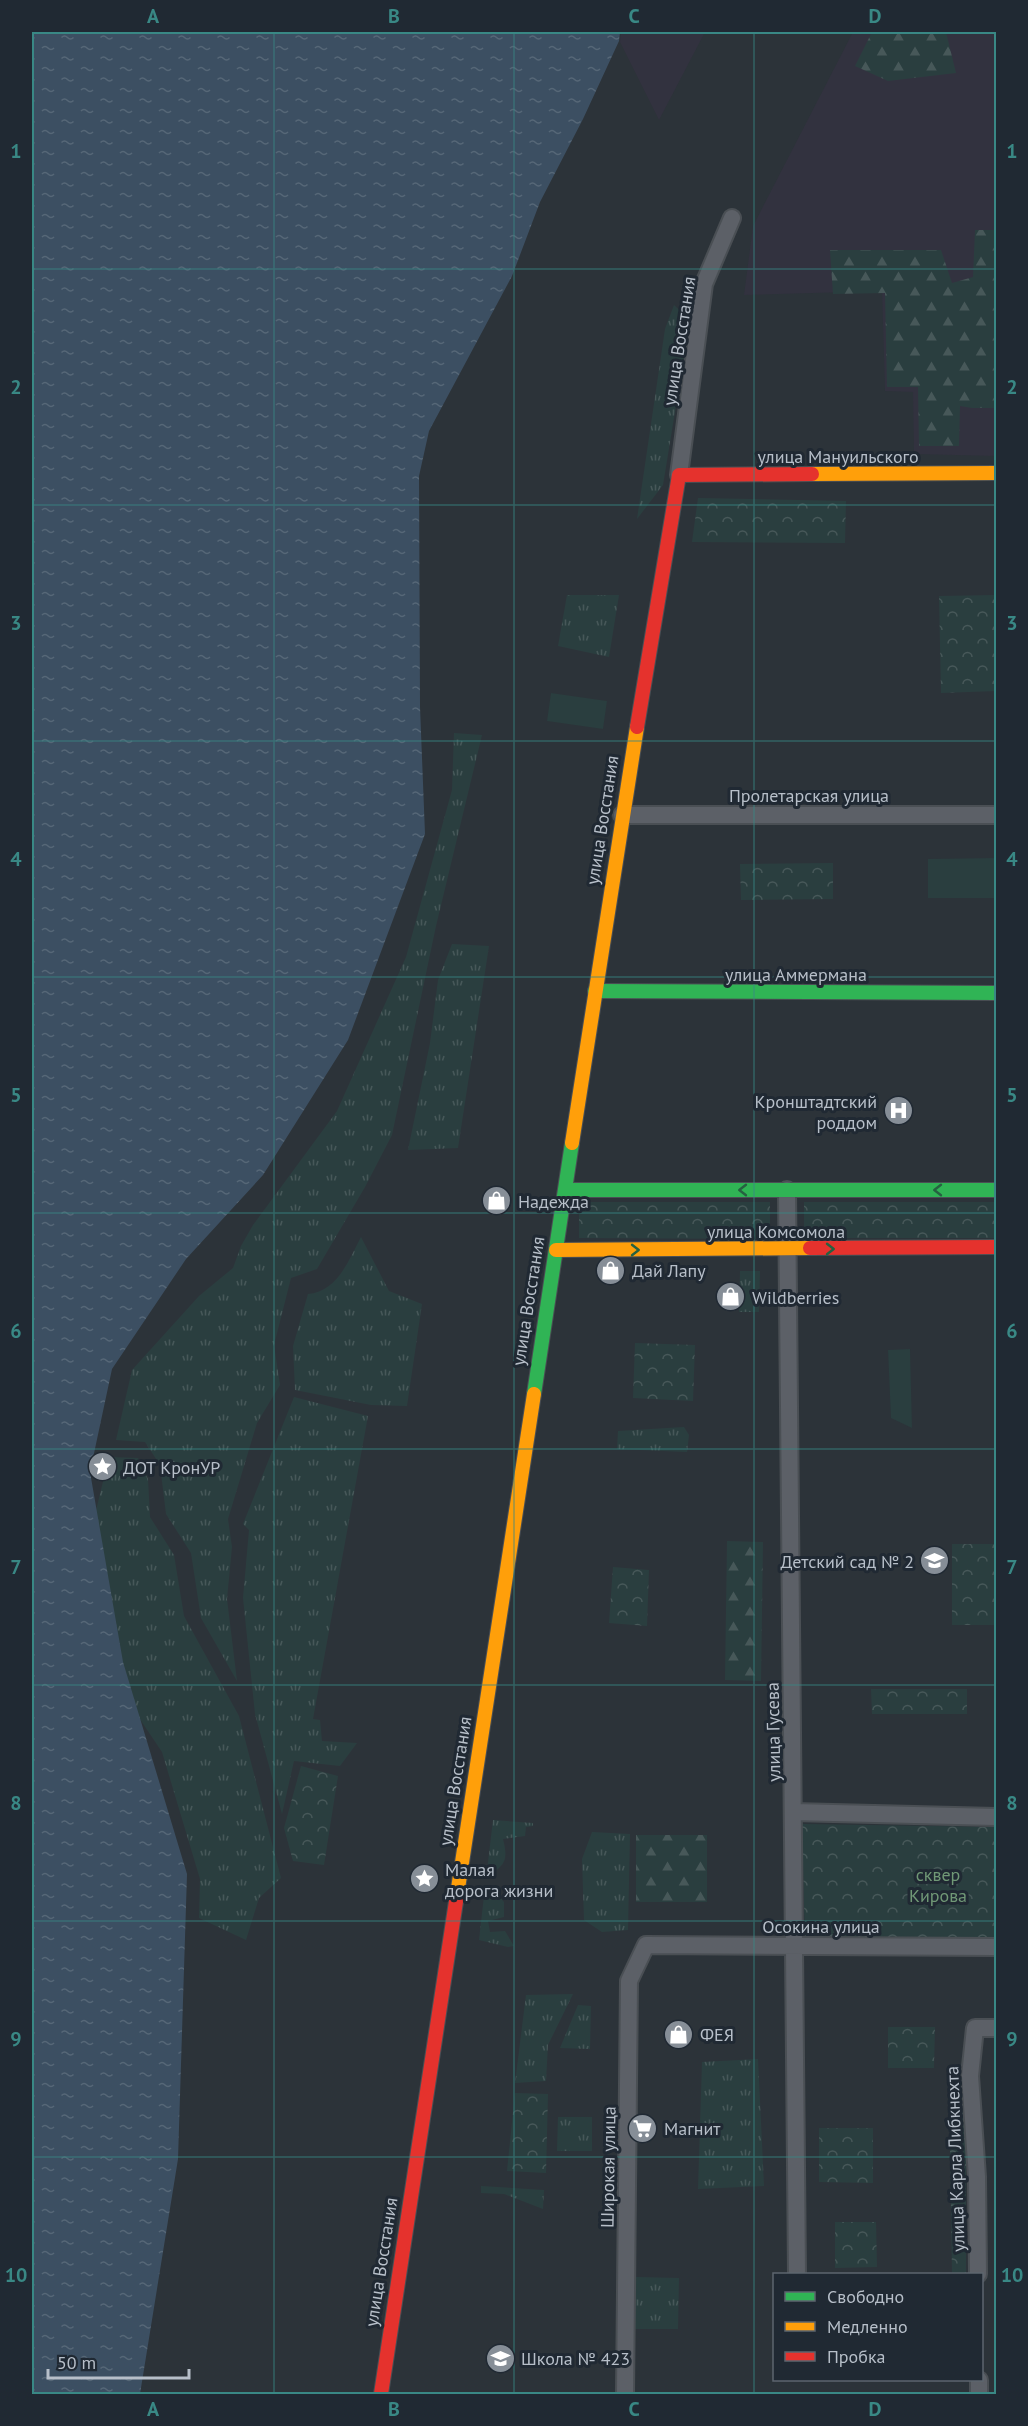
<svg xmlns="http://www.w3.org/2000/svg" width="1028" height="2426" font-family="'PT Sans',sans-serif">
  <defs>
    <pattern id="grass-tufts" width="24" height="20" patternUnits="userSpaceOnUse" patternTransform="scale(1.5)"><rect width="24" height="20" fill="#2a3e3f"/><path d="M3 7l-1-3M5 7V3M7 7l1-3M15 17l-1-3M17 17v-4M19 17l1-3" fill="none" stroke="#475859"/></pattern>
    <pattern id="forest-firs" width="22" height="20" patternUnits="userSpaceOnUse" patternTransform="scale(1.5)"><rect width="22" height="20" fill="#2a3e3f"/><path d="M5 1l3.5 6h-7zM16 11l3.5 6h-7z" fill="#475859"/></pattern>
    <pattern id="park-crowns" width="20" height="18" patternUnits="userSpaceOnUse" patternTransform="scale(1.5)"><rect width="20" height="18" fill="#2a3e3f"/><path d="M2 6a3 3 0 1 1 6 0M12 15a3 3 0 1 1 6 0" fill="none" stroke="#475859"/></pattern>
    <pattern id="water-ripples" width="26" height="14" patternUnits="userSpaceOnUse" patternTransform="scale(1.5)"><rect width="26" height="14" fill="#3c4f62"/><path d="M2 4q2-2 4 0t4 0M15 11q2-2 4 0t4 0" fill="none" stroke="#566777"/></pattern>
  </defs>
  <rect width="100%" height="100%" fill="#2c3339"/>
  <path fill="#32323f" d="M621,32h84l-46,88 -39,-78z
    M853,32h143v424l-82,-2 -1,-62 -28,-1 -3,-100 -138,4 9,-69z"/>
  <path fill="url(#grass-tufts)" d="M674,305l16,15 -27,165 -26,34 28,-190z
    M567,595h52l-10,62 -51,-11z
    M454,733l28,2 -46,191 -44,209 -27,52 -48,82 -26,9 -17,67 6,40 -23,38 -29,96 4,28 -5,52 10,82 -36,-63 -10,-65 -25,-39 -6,-49 -15,-23 -29,-2 16,-70 67,-74 34,-28 8,-22 12,-21 84,-114 69,-154 46,-167z
    M452,944l37,2 -31,202 -50,2 22,-107 8,-63z
    M361,1237l28,54 33,13 -15,102 -36,-1 -76,-15 -2,-44 15,-52c29,-2 41,-34 53,-57z
    M740,1271h20l-1,41h-20z
    M294,1397l74,19 -55,303 7,1 2,21 35,2 -17,23 -46,-5 -12,53 -27,-100 -12,-116 6,-68 -6,-6z
    M684,1427l5,8 -2,17 -70,-3 1,-18z
    M109,1457l29,1 10,21 2,38 24,38 10,61 55,100 42,162 -22,20 -13,42 -47,-22 1,-39 -38,-127 -47,-70 -25,-147z
    M493,1820l40,3v3l-7,1 -1,9 -22,3c6,24 1,25 -17,40z
    M592,1832l38,2 -2,96 -26,2 -18,-12 -2,-61z
    M490,1885l14,17v15l-16,4 2,11 15,-1 9,15 -6,1 -29,-7 6,-53z
    M573,1994l-25,51 -2,36 -31,2 11,-88z
    M578,2005l13,1 -1,43 -30,-1z
    M758,2059l6,127 -66,3 4,-127z
    M558,2117h34v34h-35z
    M481,2186l63,4 -1,19 -39,-15 -23,-1z
    M636,2277l43,1 -1,51h-43z"/>
  <path fill="url(#forest-firs)" d="M872,32h74l10,41 -68,8 -33,-15z
    M975,230h21v178h-24l-12,-2 -1,40h-40l-1,-59h-31l-2,-94 -52,1 -3,-44h111l11,33 21,-6z
    M727,1541l36,1 -2,139 -36,-1z
    M636,1835h71v67h-71z"/>
  <path fill="url(#park-crowns)" d="M698,498l148,3 -1,42 -153,-1z
    M996,595v96l-55,2 -2,-97z
    M833,863v36l-92,1 -1,-36z
    M579,1202h191v37l-191,-1z
    M804,1202h192v36h-192z
    M635,1343l60,2 -2,56 -60,-3z
    M952,1544h44v81h-44z
    M613,1567l36,3 -2,56 -38,-3z
    M871,1689h96v25h-95z
    M301,1766l37,10 -14,89 -31,-4 -9,-33z
    M802,1824l194,3v116l-191,-1z
    M888,2027h47l-1,41h-46z
    M949,2084l17,3v187h-14z
    M515,2093l33,1 -2,79 -39,-2z
    M819,2128h54v55l-54,-1z
    M835,2222h41l1,45 -42,1z"/>
  <path fill="#2a3e3f" d="M551,693l56,8 -4,28 -56,-8z
    M996,858v40h-68v-39z
    M910,1349l2,79 -21,-10 -3,-68z"/>
  <path fill="url(#water-ripples)" d="M32,32h588l-1,9 -36,78 -43,83 -28,74 -83,155 -10,45 1,231 5,127 -77,206 -85,135 -77,84 -74,110 -22,103 33,190 64,212 -9,285 -38,235h-108z"/>
  <g fill="none" stroke-linecap="round" stroke-linejoin="round">
    <defs>
      <path id="street" d="M679,475l25,-191 28,-66
        M622,815h374
        M787,1190l10,1084
        M793,1812l203,5
        M978,2274l-1,-97 -7,-101 5,-48h21
        M979,2380v14
        M625,2394l4,-413 17,-36 350,2"/>
      <path id="fast" d="M595,991l401,2
        M565,1190h431
        M534,1394l38,-251"/>
      <path id="slow" d="M812,474l184,-1
        M572,1143l65,-416
        M556,1250l254,-2
        M457,1895l77,-501"/>
      <path id="jam" d="M637,727l42,-252 133,-1
        M810,1248l186,-1
        M381,2394l76,-499"/>
    </defs>
    <use href="#street" stroke="#4a4f54" stroke-width="20"/>
    <use href="#fast" stroke="#4a4f54" stroke-width="16"/>
    <use href="#slow" stroke="#4a4f54" stroke-width="16"/>
    <use href="#jam" stroke="#4a4f54" stroke-width="16"/>
    <use href="#street" stroke="#5c6067" stroke-width="16"/>
    <use href="#fast" stroke="#30b455" stroke-width="14"/>
    <use href="#slow" stroke="#ff9f0a" stroke-width="14"/>
    <use href="#jam" stroke="#e5322d" stroke-width="14"/>
  </g>
  <defs><path id="oneway-chevron" d="M-2-3.5L2.5 0L-2 3.5" fill="none" stroke-width="1.6" stroke-linecap="round" stroke-linejoin="round" transform="scale(1.5)"/></defs>
  <g stroke="#266141">
    <use href="#oneway-chevron" transform="translate(743 1190) rotate(-180)"/>
    <use href="#oneway-chevron" transform="translate(938 1190) rotate(180)"/>
    <use href="#oneway-chevron" transform="translate(830 1249)"/>
    <use href="#oneway-chevron" transform="translate(635 1250)"/>
  </g>
  <path fill="none" stroke="#398885" stroke-width="1.5" stroke-opacity="0.55" d="M274,32v2362M514,32v2362M754,32v2362M32,269h964M32,505h964M32,741h964M32,977h964M32,1213h964M32,1449h964M32,1685h964M32,1921h964M32,2157h964"/>
  <defs>
    <symbol id="hospital-disc" viewBox="-11 -11 22 22"><circle r="9.5" fill="#868e97" stroke="#202933"/><path d="M-5-5h3v3.5h4V-5h3V5h-3V1.5h-4V5h-3Z" fill="#fff"/></symbol>
    <symbol id="shop-disc" viewBox="-11 -11 22 22"><circle r="9.5" fill="#868e97" stroke="#202933"/><path d="M-5-2.5h2.3a2.7 3.5 0 0 1 5.4 0H5L5.5 6h-11ZM-1.5-2.5h3a1.5 2.3 0 0 0-3 0Z" fill="#fff"/></symbol>
    <symbol id="sight-disc" viewBox="-11 -11 22 22"><circle r="9.5" fill="#868e97" stroke="#202933"/><path d="M0-6L1.8-2.2L6-1.7L2.9 1.2L3.7 5.4L0 3.3L-3.7 5.4L-2.9 1.2L-6-1.7L-1.8-2.2Z" fill="#fff"/></symbol>
    <symbol id="school-disc" viewBox="-11 -11 22 22"><circle r="9.5" fill="#868e97" stroke="#202933"/><path d="M0-5L7-2L0 1L-7-2ZM-4 1L0 2.5L4 1V4Q0 6-4 4Z" fill="#fff"/></symbol>
    <symbol id="supermarket-disc" viewBox="-11 -11 22 22"><circle r="9.5" fill="#868e97" stroke="#202933"/><path d="M-6-5.5h2.5l.6 2H6L4.5 2H-2.5L-4.4-4H-6ZM-1.5 3.2a1.3 1.3 0 1 0 .1 0ZM3 3.2a1.3 1.3 0 1 0 .1 0Z" fill="#fff"/></symbol>
  </defs>
  <g fill-rule="evenodd">
    <use href="#hospital-disc" x="882" y="1094" width="33" height="33"/>
    <use href="#shop-disc" x="480" y="1184" width="33" height="33"/>
    <use href="#shop-disc" x="594" y="1254" width="33" height="33"/>
    <use href="#shop-disc" x="714" y="1280" width="33" height="33"/>
    <use href="#sight-disc" x="86" y="1450" width="33" height="33"/>
    <use href="#school-disc" x="918" y="1544" width="33" height="33"/>
    <use href="#sight-disc" x="408" y="1862" width="33" height="33"/>
    <use href="#shop-disc" x="662" y="2018" width="33" height="33"/>
    <use href="#supermarket-disc" x="626" y="2112" width="33" height="33"/>
    <use href="#school-disc" x="484" y="2342" width="33" height="33"/>
  </g>
  <g text-anchor="middle" dominant-baseline="central" stroke-width="6" stroke-linejoin="round" paint-order="stroke">
    <g font-size="18" fill="#b7bfc9" stroke="#202933">
      <text transform="translate(679 341) rotate(-81)">улица Восстания</text>
      <text x="838" y="456">улица Мануильского</text>
      <text x="809" y="795">Пролетарская улица</text>
      <text transform="translate(602 820) rotate(-81)">улица Восстания</text>
      <text x="796" y="974">улица Аммермана</text>
      <text x="776" y="1231">улица Комсомола</text>
      <text transform="translate(528 1301) rotate(-81)">улица Восстания</text>
      <text transform="translate(773 1732) rotate(-91)">улица Гусева</text>
      <text transform="translate(455 1781) rotate(-81)">улица Восстания</text>
      <text x="821" y="1926">Осокина улица</text>
      <text transform="translate(955 2159) rotate(-92)">улица Карла Либкнехта</text>
      <text transform="translate(608 2167) rotate(-89)">Широкая улица</text>
      <text transform="translate(381 2262) rotate(-81)">улица Восстания</text>
    </g>
    <g font-size="18" fill="#b7bfc9" stroke="#202933" text-anchor="start">
      <text x="877" y="1101" text-anchor="end">Кронштадтский<tspan x="877" dy="21">роддом</tspan></text>
      <text x="518" y="1201">Надежда</text>
      <text x="632" y="1270">Дай Лапу</text>
      <text x="752" y="1297">Wildberries</text>
      <text x="123" y="1467">ДОТ КронУР</text>
      <text x="914" y="1561" text-anchor="end">Детский сад № 2</text>
      <text x="445" y="1869">Малая<tspan x="445" dy="21">дорога жизни</tspan></text>
      <text x="700" y="2034">ФЕЯ</text>
      <text x="664" y="2128">Магнит</text>
      <text x="521" y="2358">Школа № 423</text>
    </g>
    <g font-size="18" fill="#709876" stroke="#202933">
      <text x="938" y="1874">сквер<tspan x="938" dy="21">Кирова</tspan></text>
    </g>
  </g>
  <rect width="1028" height="2426" fill="none" stroke="#202933" stroke-width="66"/>
  <rect x="773" y="2273" width="210" height="108" fill="#202933" stroke="#5c656f" stroke-width="1.5"/>
  <rect x="785" y="2292" width="30" height="9" fill="#30b455" stroke="#5c656f" stroke-width="1.5"/>
  <text x="827" y="2303" font-size="18" fill="#b7bfc9">Свободно</text>
  <rect x="785" y="2322" width="30" height="9" fill="#ff9f0a" stroke="#5c656f" stroke-width="1.5"/>
  <text x="827" y="2333" font-size="18" fill="#b7bfc9">Медленно</text>
  <rect x="785" y="2352" width="30" height="9" fill="#e5322d" stroke="#5c656f" stroke-width="1.5"/>
  <text x="827" y="2363" font-size="18" fill="#b7bfc9">Пробка</text>
  <path d="M48 2369v9h141v-9" fill="none" stroke="#b7bfc9" stroke-width="3"/>
  <text x="57" y="2369" font-size="18" fill="#b7bfc9" stroke="#202933" stroke-width="4.5" paint-order="stroke">50 m</text>
  <rect x="33" y="33" width="962" height="2360" fill="none" stroke="#398885" stroke-width="2"/>
  <g font-size="20" text-anchor="middle" font-weight="bold" fill="#398885">
    <text x="153" y="23">A</text>
    <text x="394" y="23">B</text>
    <text x="634" y="23">C</text>
    <text x="875" y="23">D</text>
    <text x="16" y="158">1</text>
    <text x="1012" y="158">1</text>
    <text x="16" y="394">2</text>
    <text x="1012" y="394">2</text>
    <text x="16" y="630">3</text>
    <text x="1012" y="630">3</text>
    <text x="16" y="866">4</text>
    <text x="1012" y="866">4</text>
    <text x="16" y="1102">5</text>
    <text x="1012" y="1102">5</text>
    <text x="16" y="1338">6</text>
    <text x="1012" y="1338">6</text>
    <text x="16" y="1574">7</text>
    <text x="1012" y="1574">7</text>
    <text x="16" y="1810">8</text>
    <text x="1012" y="1810">8</text>
    <text x="16" y="2046">9</text>
    <text x="1012" y="2046">9</text>
    <text x="16" y="2282">10</text>
    <text x="1012" y="2282">10</text>
    <text x="153" y="2416">A</text>
    <text x="394" y="2416">B</text>
    <text x="634" y="2416">C</text>
    <text x="875" y="2416">D</text>
  </g>
</svg>
